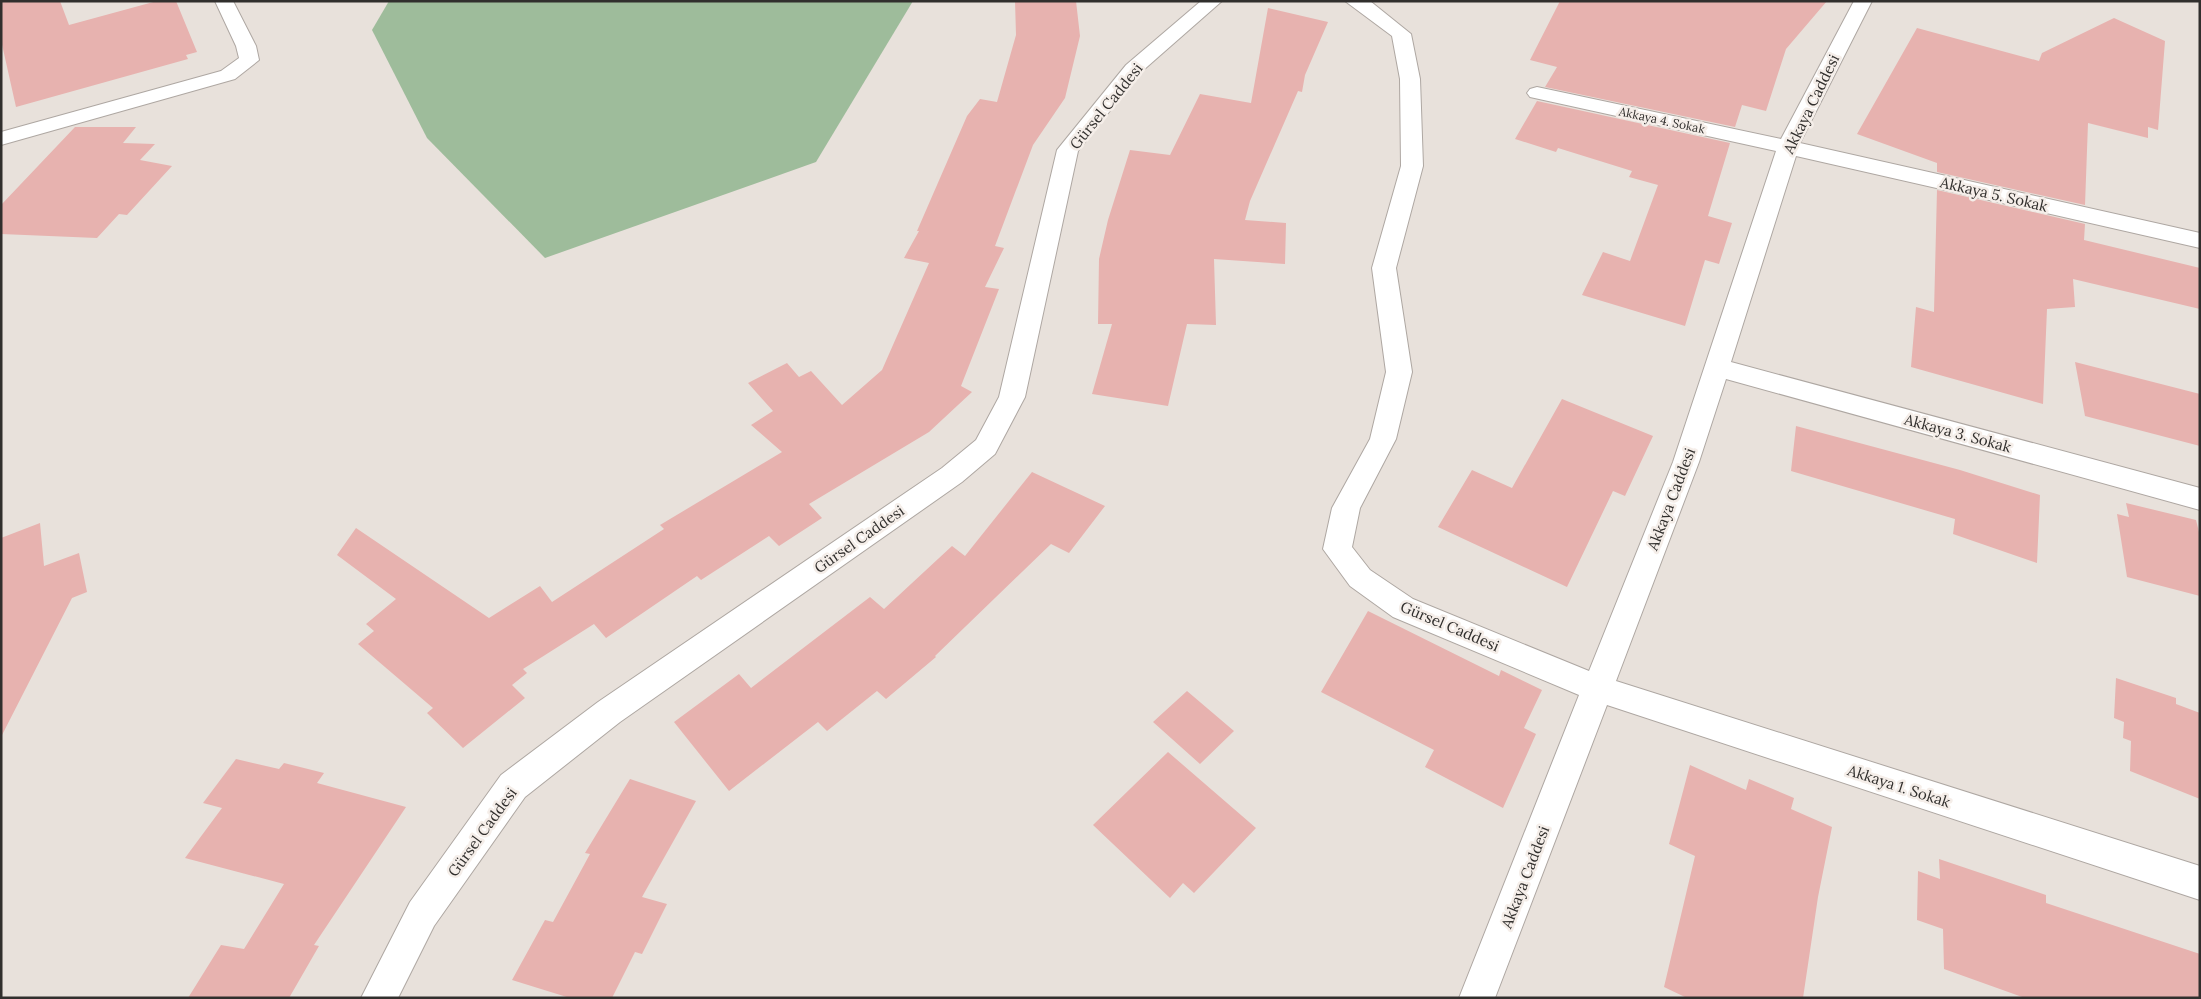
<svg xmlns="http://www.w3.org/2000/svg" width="2201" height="999" font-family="Lora,serif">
  <rect width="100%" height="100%" fill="#e8e1db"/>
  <path fill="#9ebc9b" d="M389,1h524l-97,161 -271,96 -118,-120 -55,-108z"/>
  <path fill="#e7b2af" d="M1,1h59l9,24 88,-24h19l21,51 -11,3 2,4 -172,48 -15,-67z
    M1015,1h61l4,35 -15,62 -32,47 -38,101 9,2 -19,39 14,2 -38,97 11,6 -43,40 -120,72 13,14 -43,28 -10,-10 -68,44 -4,-4 -91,62 -12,-14 -71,45 4,4 -15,12 13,13 -62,50 -36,-35 6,-5 -75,-64 16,-13 -8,-7 30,-25 -59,-44 19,-27 133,90 51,-32 12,16 112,-73 -4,-4 122,-73 -31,-27 22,-14 -25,-28 39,-20 12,14 12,-6 31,34 40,-35 47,-107 -25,-5 15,-27h-2l50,-115 13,-17 17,3 19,-67z
    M1560,1h267l-41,48 -20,62 -24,-6 -7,22 -190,-40 12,-20 -27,-7z
    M1268,8l60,14 -23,53 -3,17 -4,-1 -48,110 -5,19 41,3 -1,41 -71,-5 2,66 -29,-1 -19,82 -76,-12 20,-70h-14l1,-65 9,-39 22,-70 40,5 30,-61 51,9z
    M2114,18l51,23 -7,89 -10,-3v11l-60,-15 -3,82 -148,-33v-9l-80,-29 60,-106 122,33 3,-8z
    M1537,101l193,42 -22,73 24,7 -13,41 -14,-4 -20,66 -103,-31 21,-43 27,9 28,-76 -29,-8 3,-6 -74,-23 -2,4 -41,-13z
    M75,127h61l-13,16 32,1 -15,16 32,6 -45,49 -8,-1 -22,24 -96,-4v-29z
    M1937,190l148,34 -1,16 116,28v41l-127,-30 2,28 -28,2 -4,95 -132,-37 5,-60 18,5z
    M2075,362l125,32v52l-115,-30z
    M1562,399l91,37 -28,60 -12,-5 -46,96 -129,-60 34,-57 40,18z
    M1796,426l164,44 80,25 -3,68 -84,-29 2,-15 -164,-48z
    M1032,472l73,34 -36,47 -18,-9 -116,112 1,1 -50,42 -9,-8 -50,40 -9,-9 -89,69 -55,-69 65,-48 12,14 119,-91 14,12 68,-63 13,10z
    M2126,503l70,17 4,16v60l-73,-19 -10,-63 12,3z
    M40,523l4,43 35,-13 8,39 -15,6 -71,139v-199z
    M1368,611l131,65 2,-6 41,20 -18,38 12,6 -33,74 -78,-41 9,-17 -113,-58z
    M2116,678l60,20v6l24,9v86l-70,-28 1,-30 -8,-3 1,-16 -10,-4z
    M1187,691l47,40 -34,33 -47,-42z
    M1168,752l88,76 -62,65 -11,-10 -13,15 -77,-73z
    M236,759l43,10 5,-6 40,10 -7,10 89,24 -92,138 5,1 -30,52h-101l33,-53 23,4 40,-65 -99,-26 37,-50 -19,-5z
    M1690,765l56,25 3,-11 45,19 -3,11 41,18 -14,70 -15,101h-116l-23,-11 31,-131 -26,-12z
    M630,779l66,22 -54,96 25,7 -25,50 -7,-2 -23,46h-42l-58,-18 33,-60 8,2 37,-68 -5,-1z
    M1939,859l107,36v8l154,51v44h-175l-81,-29 -1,-40 -26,-9 1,-49 22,8z"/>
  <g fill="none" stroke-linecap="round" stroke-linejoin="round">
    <defs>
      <path id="minor" d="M215,1h18l23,45 3,14 -24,19 -234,66v-13l220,-61 18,-13 -3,-12z
        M1201,1h21l-82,72 -62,78 -53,246 -30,57 -33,28 -342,240 -95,75 -91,129 -36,72h-37l49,-96 91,-127 97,-73 344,-234 34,-28 23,-43 58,-247 69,-85z
        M1345,1h25l41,33 9,45 3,87 -27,102 16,104 -16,67 -36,69 -8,39 18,23 43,29 176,72 84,-209 103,-311 -246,-54 -3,-4 3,-4 7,-2 244,52 73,-138h18l-72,142 400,90v15l-404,-92 -65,206 469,126v22l-474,-131 -27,83 -83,219 584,185v34l-593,-195 -112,293h-36l120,-303 -186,-78 -43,-31 -27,-37 9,-41 38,-69 16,-67 -14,-104 29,-102 -1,-87 -8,-43z"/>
    </defs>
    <use href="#minor" stroke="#aea7a2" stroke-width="2"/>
    <use href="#minor" fill="#fff" fill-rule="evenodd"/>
  </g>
  <g text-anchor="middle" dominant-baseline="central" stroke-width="5" stroke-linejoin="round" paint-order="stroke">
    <g font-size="12" fill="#312f2d" stroke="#f5eee9">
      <text transform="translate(1662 120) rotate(12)">Akkaya 4. Sokak</text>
    </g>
    <g font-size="15" fill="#312f2d" stroke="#f5eee9">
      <text transform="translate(1811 104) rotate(-64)">Akkaya Caddesi</text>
      <text transform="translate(1106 106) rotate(-51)">Gürsel Caddesi</text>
      <text transform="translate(1994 194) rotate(13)">Akkaya 5. Sokak</text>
      <text transform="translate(1958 433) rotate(15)">Akkaya 3. Sokak</text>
      <text transform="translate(1671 499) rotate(-69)">Akkaya Caddesi</text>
      <text transform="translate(859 539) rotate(-35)">Gürsel Caddesi</text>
      <text transform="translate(1450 626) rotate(23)">Gürsel Caddesi</text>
      <text transform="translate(1899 786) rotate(18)">Akkaya 1. Sokak</text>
      <text transform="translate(482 832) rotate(-54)">Gürsel Caddesi</text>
      <text transform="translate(1525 877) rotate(-69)">Akkaya Caddesi</text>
    </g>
  </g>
  <rect width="2201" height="999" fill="none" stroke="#312f2d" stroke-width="5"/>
</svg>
